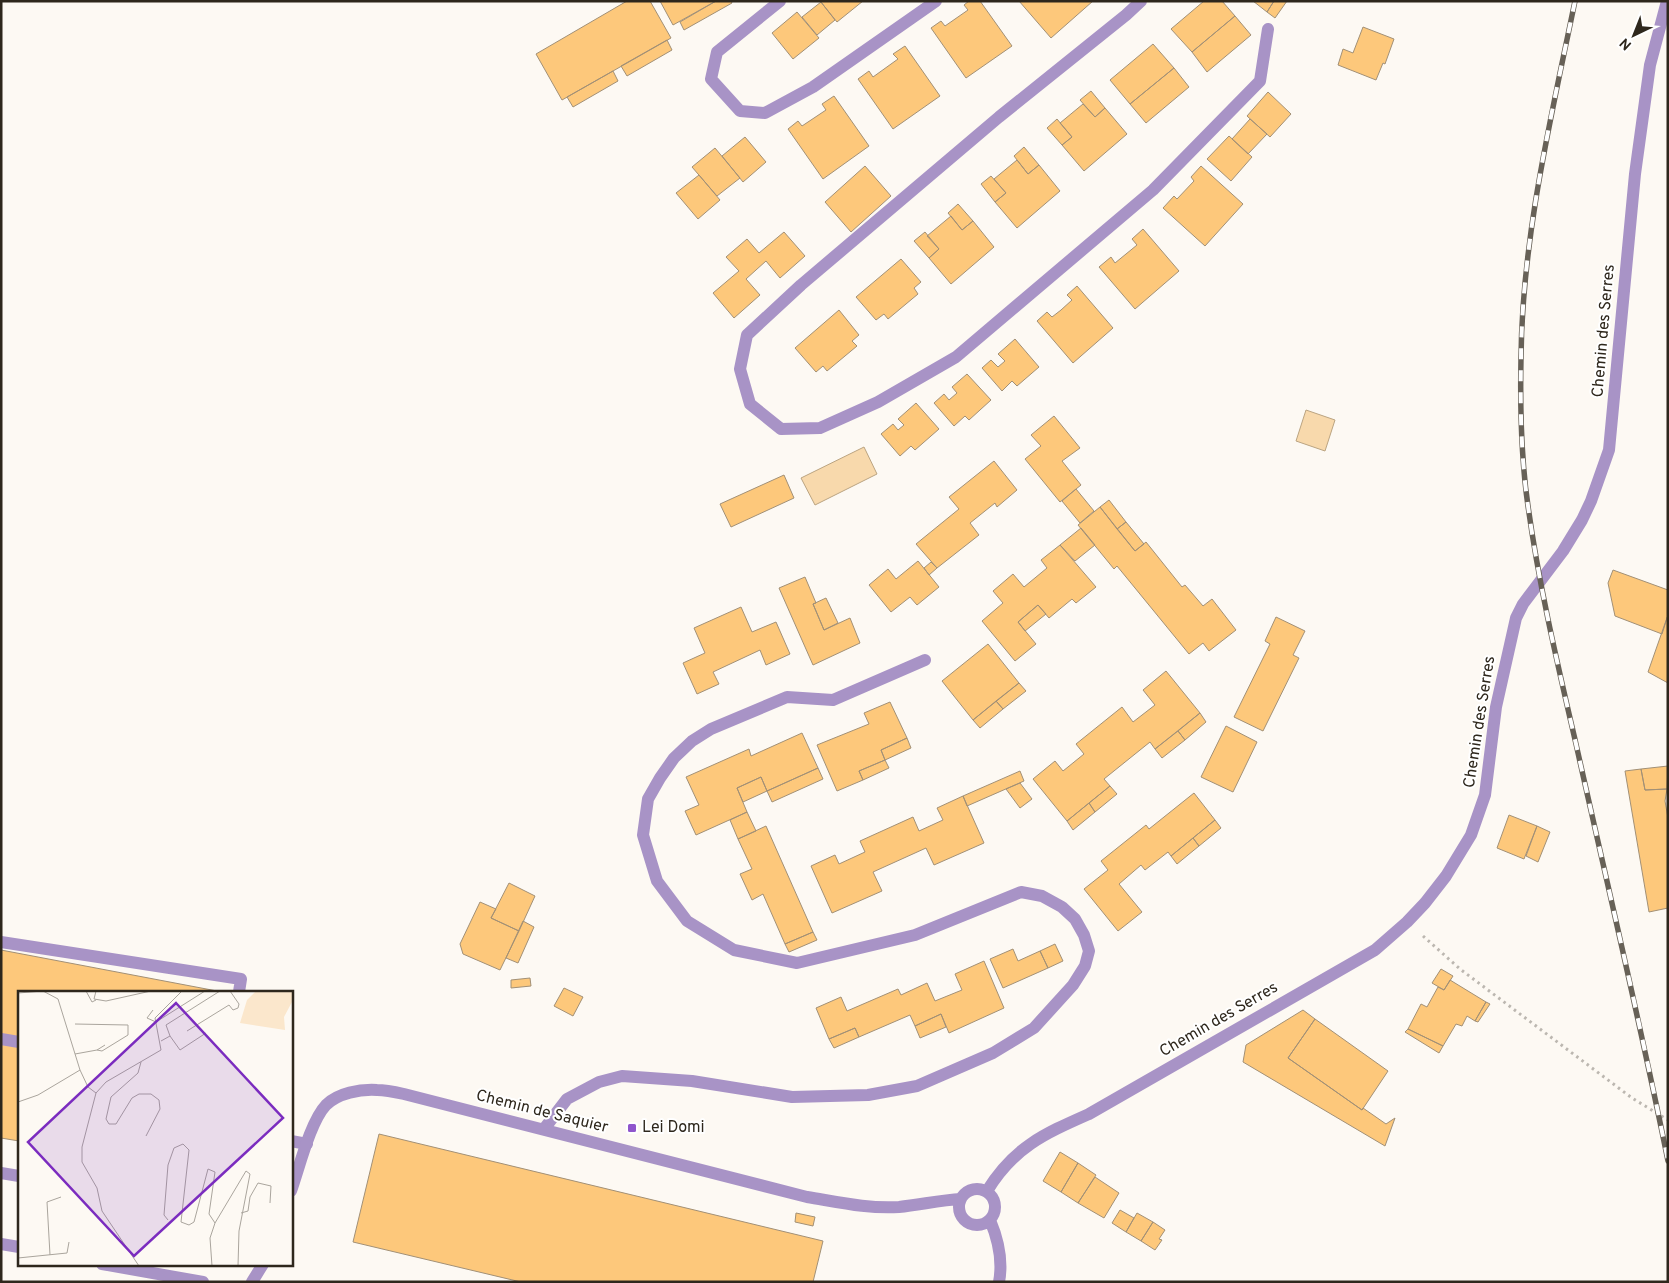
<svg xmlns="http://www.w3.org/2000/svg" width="1669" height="1283" font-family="Overpass,sans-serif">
  <rect width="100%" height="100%" fill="#fdf9f3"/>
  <path fill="#f8d9ac" stroke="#bba481" d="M1306,410l29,10 -10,31 -29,-10z
    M864,447l13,27 -62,31 -14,-27z"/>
  <path fill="#fdc87b" stroke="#a29076" d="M627,1h23l21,37 -109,62 -26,-46z
    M660,1h56l-43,24z
    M716,1h15l1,2 -48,27 -4,-8z
    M820,1h43l-26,21z
    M969,1h11l32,45 -46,32 -35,-50 10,-7 4,5 23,-16 -4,-5z
    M1019,1h74l-42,37z
    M1204,1h18l13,15 -43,36 -21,-23z
    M1253,1h21l-7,11z
    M1274,1h13l-12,17 -8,-6z
    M821,2l14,18 -18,15 -15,-18z
    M797,12l22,26 -26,21 -21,-26z
    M1235,16l16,19 -44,37 -15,-20z
    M1363,27l31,12 -9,25 -2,-1 -7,17 -38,-15 5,-16 10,4z
    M667,40l5,10 -45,26 -6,-10z
    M1153,44l21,24 -44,36 -20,-24z
    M905,46l35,50 -47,33 -35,-50 11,-8 4,6 25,-18 -5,-5z
    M1174,68l15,19 -43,36 -16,-19z
    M613,71l5,10 -45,26 -6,-10z
    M1091,91l14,17 -10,9 -15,-17z
    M1268,92l23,22 -21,23 -23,-21z
    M834,96l35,50 -46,33 -35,-50 10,-8 4,5 24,-16 -4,-6z
    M1083,104l12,13 10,-9 22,26 -43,37 -22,-26 10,-8 -12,-14z
    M1057,119l15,18 -10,8 -15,-17z
    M1250,119l17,15 -19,20 -16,-15z
    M1229,136l23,21 -21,24 -24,-22z
    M745,137l21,25 -23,20 -21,-26z
    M1024,147l15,18 -11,9 -14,-18z
    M715,148l25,30 -23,18 -25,-29z
    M1017,160l11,14 11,-9 21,26 -43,37 -22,-26 11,-9 -12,-14z
    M865,166l26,30 -40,36 -26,-30z
    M1201,166l42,38 -38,42 -42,-38 11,-12 3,3 17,-18 -3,-4z
    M699,175l21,25 -22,19 -22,-26z
    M991,176l15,17 -11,9 -14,-18z
    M958,204l15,17 -11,9 -14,-17z
    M951,216l11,14 11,-9 21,26 -43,37 -22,-26 10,-9 -12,-13z
    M1143,229l36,42 -44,38 -36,-42 12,-10 4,6 22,-18 -5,-6z
    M784,232l21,24 -25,22 -14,-17 -20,18 14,16 -26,23 -21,-25 26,-22 -13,-14 21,-18 12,14z
    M925,232l14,17 -10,9 -15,-17z
    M901,259l20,23 -7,6 4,6 -30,25 -4,-5 -8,6 -20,-23z
    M1077,286l36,42 -40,35 -36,-42 10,-9 5,5 9,-7 11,-10 -5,-5z
    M839,310l20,25 -7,6 5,5 -30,25 -4,-5 -7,6 -21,-24z
    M1015,339l24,28 -22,19 -5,-5 -10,10 -20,-23 9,-8 7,7 7,-6 -7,-7z
    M967,374l24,26 -22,20 -4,-4 -11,10 -20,-23 10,-9 5,6 8,-7 -5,-6z
    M916,403l23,26 -24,21 -4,-4 -11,10 -19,-22 12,-10 5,6 6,-5 -6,-6z
    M1054,416l26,32 -18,13 19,24 -21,17 -35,-43 16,-13 -10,-11z
    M994,461l23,29 -20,17 -2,-4 -25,20 9,12 -42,33 -21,-24 43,-35 -10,-12z
    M784,475l10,23 -63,29 -11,-23z
    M1076,489l18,22 -14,12 -18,-22z
    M1109,500l17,22 -9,7 -17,-22z
    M1100,507l35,44 11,-9 36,45 3,-2 18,21 9,-7 24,31 -27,21 -6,-8 -14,11 -72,-88 -3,3 -36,-44z
    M1126,522l18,22 -9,7 -18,-22z
    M1081,528l14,17 -20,16 -15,-16z
    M1060,545l36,42 -20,16 -4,-4 -23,19 -11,-13 -20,17 18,22 -21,17 -33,-40 21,-18 -10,-12 20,-17 11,13 23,-19 -6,-8z
    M918,561l21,26 -22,18 -7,-8 -19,15 -22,-27 19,-16 8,10z
    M931,562l6,6 -8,7 -5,-7z
    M1613,570l55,20v25l-6,19 -47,-18 -7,-33z
    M805,577l11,26 -3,1 11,26 26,-12 10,25 -47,22 -34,-77z
    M826,598l12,25 -14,7 -11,-26z
    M1038,605l8,9 -21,17 -7,-9z
    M741,607l11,25 24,-10 14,32 -24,11 -6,-15 -47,22 6,12 -22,10 -14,-31 22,-10 -11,-25z
    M1668,615v68l-20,-11z
    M1276,617l29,14 -12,24 6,3 -36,73 -29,-14 36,-73 -5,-3z
    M988,644l31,39 -46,37 -31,-39z
    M1166,671l34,42 -45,36 -5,-7 -46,37 6,7 -43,35 -34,-42 22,-18 8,10 21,-17 -8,-10 46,-37 11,15 22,-17 -12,-15z
    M1019,683l7,8 -23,18 -7,-8z
    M996,701l7,8 -23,19 -7,-8z
    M890,702l17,36 -26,12 4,10 -26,11 4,9 -26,11 -20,-46 52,-21 -5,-11z
    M1200,713l6,9 -21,18 -7,-9z
    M1226,726l31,16 -24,50 -32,-15z
    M1178,731l7,9 -23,18 -7,-9z
    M802,733l16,35 -51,23 -6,-14 -24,11 10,24 -51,23 -11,-24 14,-6 -13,-28 63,-28 2,7z
    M907,738l4,10 -26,12 -4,-10z
    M885,760l4,8 -26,12 -4,-9z
    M1668,766l-1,23 -22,1 -4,-21z
    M818,768l5,11 -51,23 -5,-11z
    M1641,769l4,21 22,-1 -2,12 3,17v90l-19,4 -24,-141z
    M1020,771l4,10 -57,25 -4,-10z
    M761,777l6,14 -24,11 -6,-14z
    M1020,783l12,16 -12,9 -14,-19z
    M1110,786l7,8 -22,18 -6,-9z
    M1194,793l21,27 -44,36 -3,-4 -23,18 -4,-5 -22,19 23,28 -24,19 -34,-42 24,-19 -7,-9 45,-36 3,4z
    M963,796l21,47 -50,22 -8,-17 -53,24 9,19 -50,22 -21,-47 24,-11 4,9 26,-12 -5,-11 53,-24 6,14 24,-11 -6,-12z
    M1089,803l6,9 -22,18 -6,-9z
    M747,812l9,19 -18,8 -8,-19z
    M1509,815l28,11 -13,33 -27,-11z
    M1215,820l6,8 -22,18 -6,-8z
    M766,826l47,106 -28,12 -22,-50 -11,6 -12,-26 12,-5 -14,-30z
    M1537,826l13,6 -12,30 -12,-6z
    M1193,838l6,8 -22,18 -6,-8z
    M509,883l26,13 -16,35 -28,-13z
    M480,902l16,7 -5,9 28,13 -19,39 -37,-16 -3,-10z
    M523,921l11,6 -16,36 -12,-5z
    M813,932l4,8 -28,12 -4,-8z
    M1055,944l8,17 -15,7 -8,-17z
    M1013,949l5,12 22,-10 8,17 -45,20 -13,-29z
    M1,950l216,41v1h-198v149l-18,-3z
    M984,961l20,47 -55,25 -8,-19 -26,12 -5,-11 -51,22 -4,-9 -26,11 -13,-31 25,-11 6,14 51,-22 3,6 26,-12 8,18 27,-11 -7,-16z
    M1441,969l12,7 -9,14 -12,-7z
    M530,978l1,8 -20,2v-8z
    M1450,980l36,22 -11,19 -8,-5 -5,10 -6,-2 -13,22 -35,-17 13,-25 6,3 11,-20 6,3z
    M564,988l19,9 -10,19 -19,-10z
    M1486,1002l4,2 -12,18 -3,-1z
    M1303,1010l12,9 -27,39 74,52 1,-2 23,16 9,-6 -10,28 -142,-84 3,-17z
    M941,1014l5,13 -26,11 -5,-12z
    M1315,1019l73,52 -26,39 -74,-52z
    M855,1028l4,9 -25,11 -5,-9z
    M1408,1029l35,17 -4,7 -34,-21z
    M379,1134l444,107 -10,41h-292l-168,-40z
    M1060,1152l18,11 -17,29 -18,-11z
    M1078,1163l18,12 -18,28 -17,-11z
    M1095,1177l24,16 -15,25 -26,-15z
    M1120,1210l14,8 -8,14 -14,-9z
    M796,1213l19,4 -2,9 -18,-4z
    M1137,1213l16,9 -12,19 -15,-9z
    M1153,1222l12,8 -6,9 3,1 -7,10 -14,-9z"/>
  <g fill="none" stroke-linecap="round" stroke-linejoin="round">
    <path stroke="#bcb7b0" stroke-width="3" stroke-dasharray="2.5 4" stroke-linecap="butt" d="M1423,936l37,33 172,129 36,22"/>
    <path stroke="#a893c6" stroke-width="12" d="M1,942l240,37 -2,13
      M1,1039l18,3
      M291,1141l16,3
      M1,1173l18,3
      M1,1244l18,3
      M102,1264l101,18"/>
    <path stroke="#a893c6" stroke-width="12" d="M780,1l-63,51 -6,27 29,32 25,2 48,-26 123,-86
      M1141,1l-15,14 -127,102 -198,168 -54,50 -7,34 10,35 31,25 39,-1 58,-26 78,-45 197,-167 107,-109 8,-52
      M544,1129l23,-30 32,-17 23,-6 70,5 100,16 76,-2 49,-9 76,-33 41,-25 39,-43 12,-19 4,-15 -5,-16 -9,-16 -13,-12 -20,-11 -21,-4 -106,43 -118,28 -63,-13 -47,-29 -30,-40 -14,-46 5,-36 12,-21 14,-20 18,-17 19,-12 76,-32 46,3 92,-40"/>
    <path stroke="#a893c6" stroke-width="12" d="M959 1207a18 18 0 1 1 36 0a18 18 0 1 1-36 0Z
      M291,1191c8,-22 19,-69 35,-86 12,-12 34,-16 51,-15 9,0 18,2 27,4l403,103c31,5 61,12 92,10 21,-2 41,-7 62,-8
      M987,1191c27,-44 57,-57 102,-77l286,-164 32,-28 18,-19 21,-27 25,-41 14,-40 11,-88 20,-89 7,-14 40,-53 19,-31 9,-19 18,-51 26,-276 15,-109 17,-64
      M990,1220c8,19 13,41 9,62
      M252,1282l11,-18"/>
    <defs>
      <path id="rail" d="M1575,1c-24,117 -53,237 -54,357 -1,49 0,100 7,148 11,80 30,160 48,238 31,139 64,278 92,417"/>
    </defs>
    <use href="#rail" stroke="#676157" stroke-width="5.5"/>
    <use href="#rail" stroke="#fff" stroke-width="4" stroke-dasharray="11" stroke-linecap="butt"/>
  </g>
  <rect fill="#8f55cc" stroke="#fff" stroke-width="2" x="627" y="1123" width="10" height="10" rx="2.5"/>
  <g text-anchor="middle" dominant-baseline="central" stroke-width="4" stroke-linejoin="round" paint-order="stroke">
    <g font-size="16" fill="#2e271c" stroke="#fff">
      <text transform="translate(1604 331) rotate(-85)">Chemin des Serres</text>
      <text transform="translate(1480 722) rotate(-81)">Chemin des Serres</text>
      <text transform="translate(1219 1020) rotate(-30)">Chemin des Serres</text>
      <text transform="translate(542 1112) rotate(14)">Chemin de Saquier</text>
    </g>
    <g font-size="16" fill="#2e271c" stroke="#fff" text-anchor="start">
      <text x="642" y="1128">Lei Domi</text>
    </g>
  </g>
  <g transform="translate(18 991)">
    <rect width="275" height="275" fill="#fdf9f3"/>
    <path d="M238,0h37v9l-9,17 1,13 -45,-7 7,-23z" fill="#fbe7cc"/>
    <path fill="none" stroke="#aaa59d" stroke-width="1" d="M68,0l6,11 4,-2M78,0l-2,8 12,2 45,-10M0,2l25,-2 15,8 22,71 8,17 8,6M135,19l-6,8 9,4 49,-31M57,33l53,1v10l-26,16 -5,-1M169,40l42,-26 4,5 5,-2 1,-4 -9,-13M152,45l10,14 26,-17M143,50l9,-5 -4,-11 54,-34M57,63l22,-4 8,-5M123,71l-3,11 -27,24 -5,22 3,5h7l16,-26 7,-4h12l8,6 1,9 -14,27M78,102l-14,54v15l15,26 5,23 37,55M78,102l10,-11 55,-32 -6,-32 27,-27M0,111l20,-7 42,-25M223,222l7,-2 2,-14 8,-14 13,3 -1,17M150,229l-4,-5 4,-50 6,-17 9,-4 6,6 -8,72 8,3 5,-3 14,-53 7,3 -6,42 6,9M32,264l-3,-53 14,-5M0,267l49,-5 2,-11M194,275l-2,-28 5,-15 31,-52 4,3 -11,57 -1,35"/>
    <path fill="#7b2cbf" fill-opacity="0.15" stroke="#7b2cbf" stroke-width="2.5" d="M158,12l107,115 -149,138 -106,-114z"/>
    <rect width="275" height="275" fill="none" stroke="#2e271c" stroke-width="2.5"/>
  </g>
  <rect width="1669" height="1283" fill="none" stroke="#2e271c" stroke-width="5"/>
  <g transform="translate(1634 35) rotate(223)" stroke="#ffffff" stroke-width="4" paint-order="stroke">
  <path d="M0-4L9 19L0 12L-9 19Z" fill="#2e271c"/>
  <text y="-8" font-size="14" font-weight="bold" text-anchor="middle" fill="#2e271c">N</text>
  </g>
</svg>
